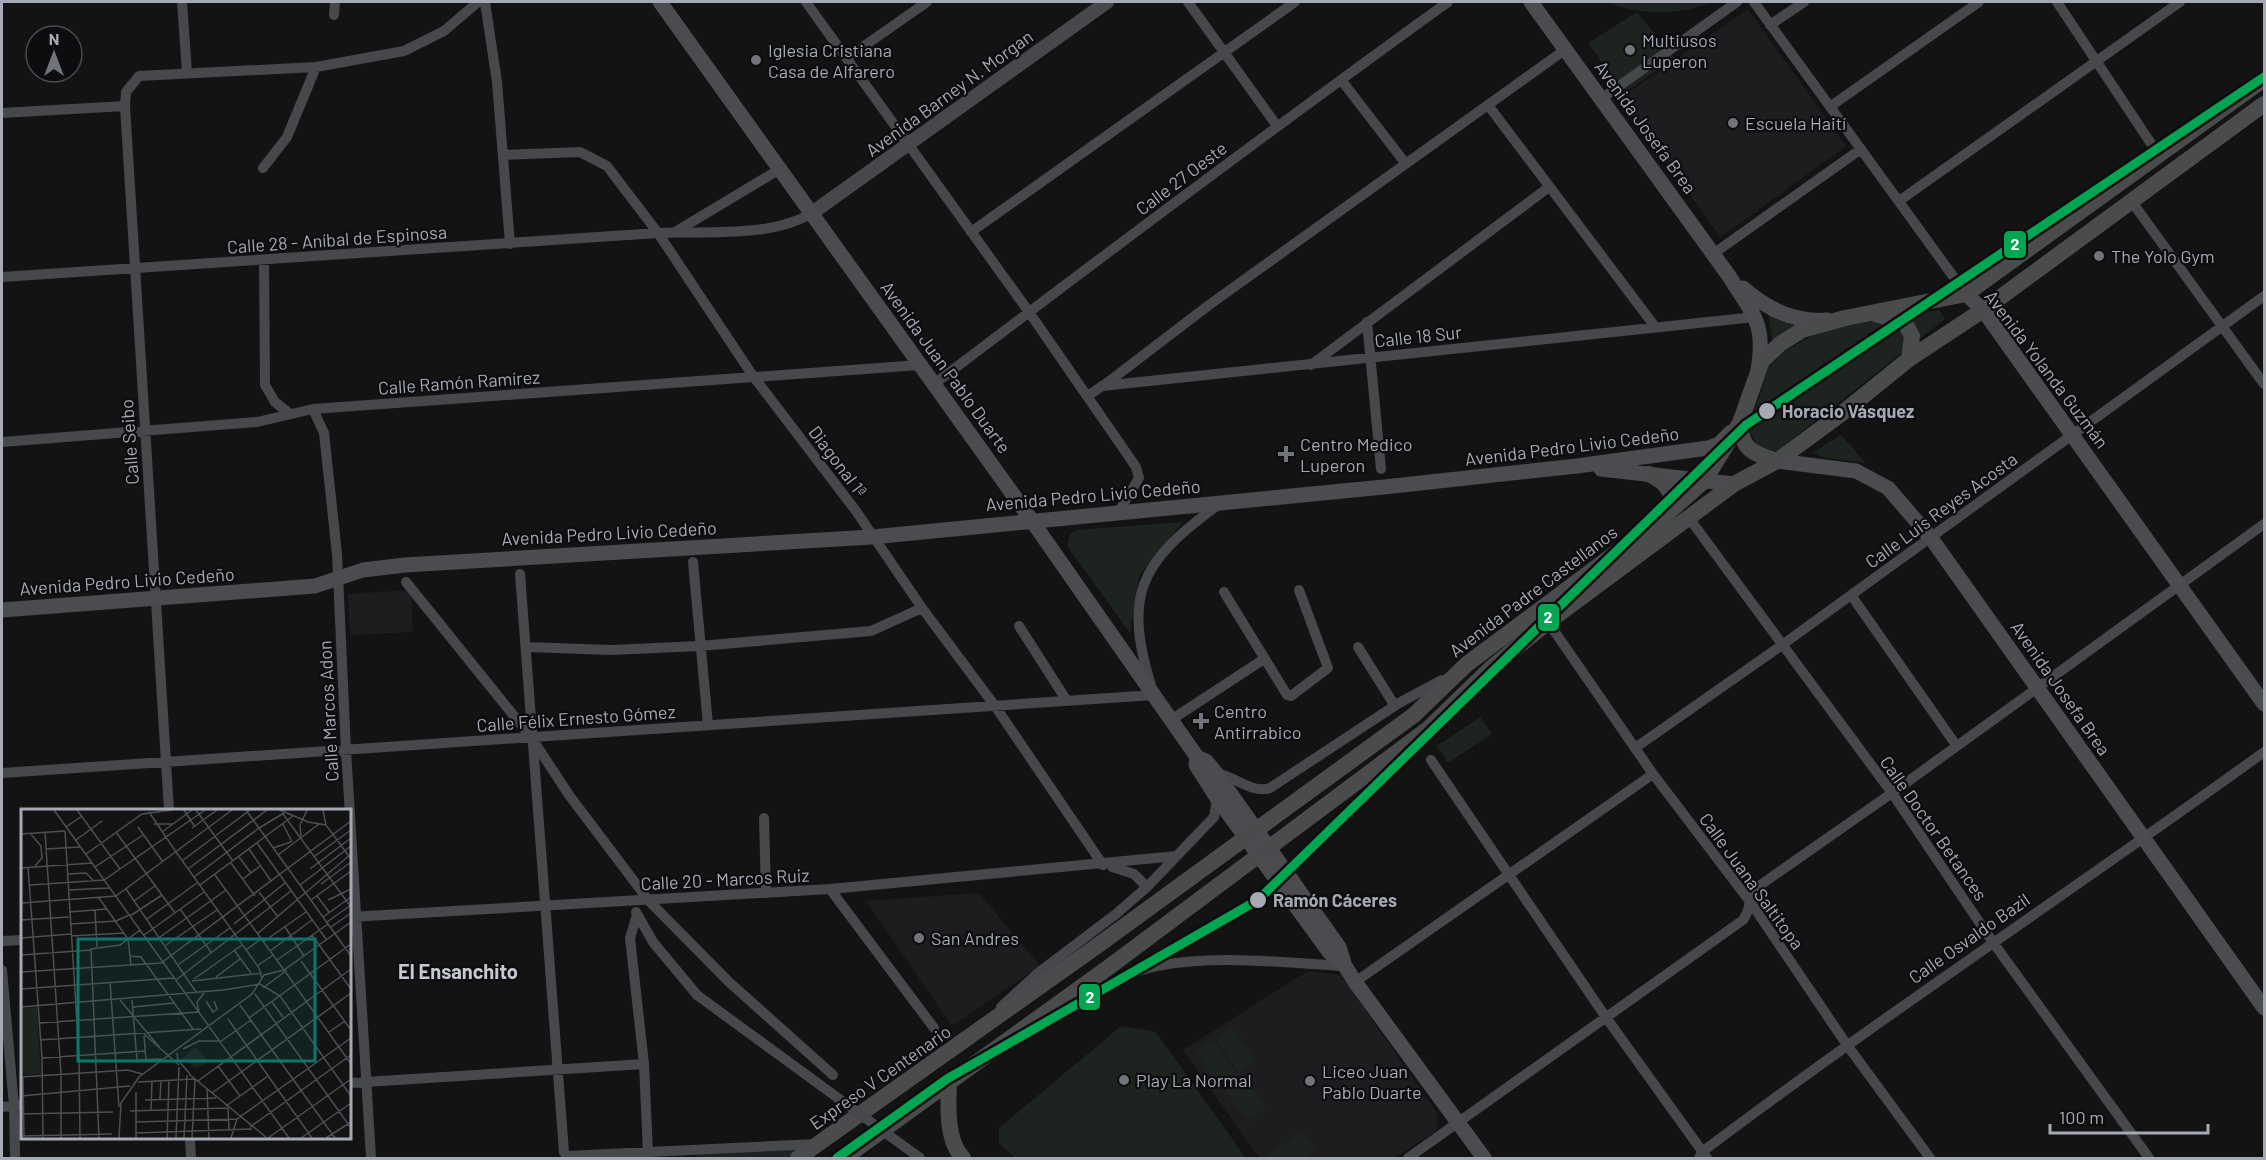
<svg xmlns="http://www.w3.org/2000/svg" width="2266" height="1160" font-family="Barlow,sans-serif">
  <rect width="100%" height="100%" fill="#131313"/>
  <path fill="#1d1d1f" d="M1748,9l98,137 -125,91 -102,-138z
    M411,590l2,42 -63,3 -2,-41z
    M979,893l61,73 -88,60 -86,-125z
    M1308,971l33,4 96,138v17l-42,28h-136l-76,-108z"/>
  <path fill="#1d231e" d="M1607,2h104c-31,14 -74,13 -104,0z
    M1637,12l37,46 -50,35 -36,-50z
    M1939,310l6,9 -168,132 -18,-3 -11,-18 21,-63 15,-15 24,-14 38,-17z
    M1768,313l29,14 -24,17z
    M1841,435l25,28 -40,-5 -14,-5z
    M1183,522l-44,54 -9,57 -63,-87 3,-12 6,-4z
    M1480,717l12,17 -44,29 -11,-17z
    M1121,1026l35,6 90,126h-231l-16,-15v-15z
    M1232,1027l24,34 -17,11 -23,-33z
    M1213,1040l25,35 -18,12 -25,-35z
    M1244,1076l23,32 -19,14 -23,-32z
    M1302,1131l14,19 -12,8h-34l-2,-3z
    M805,1148l-15,10h-91l-3,-3z"/>
  <g fill="none" stroke-linecap="round" stroke-linejoin="round">
    <path stroke="#47484c" stroke-width="10" d="M182,2l5,71
      M485,2l12,80 13,162
      M806,2l223,310 107,155 3,11 -21,35
      M1188,2l89,124
      M1754,2l212,292
      M2057,2l101,152
      M334,15l1,-13
      M1770,25l34,-23
      M847,58l80,-56
      M1342,81l64,83
      M1601,99l136,-97
      M1488,105l168,223
      M1831,106l148,-104
      M2,113l123,-7
      M503,155l77,-3 27,14 51,67 95,143 103,135 66,97 73,98 108,159
      M263,168l24,-31 29,-70
      M1899,201l281,-199
      M2132,202l132,182
      M675,232l105,-63
      M971,232l324,-230
      M1713,254l148,-105
      M264,260l1,125 10,17 15,12
      M2,277l656,-44c47,-2 113,5 154,-20
      M1367,322l14,147
      M1311,365l238,-178
      M934,384c170,-129 341,-257 514,-382
      M1103,386l106,-81 357,-256
      M1088,396l14,-10 653,-69
      M313,409l11,24 13,121 9,196 25,408
      M2,442l255,-20 56,-13 607,-44
      M1689,518l203,275 100,148 157,217
      M693,562l15,163
      M520,574l44,578 3,4 249,-12
      M406,582l125,155 38,58 80,106 80,81 104,93
      M1224,592l63,103 4,1 37,-28 -29,-78
      M1851,595l105,150
      M1548,622l105,152 98,129 96,142 83,113
      M1019,626l48,75
      M527,647l84,3 89,-4 171,-15 51,-23
      M1358,647l37,59
      M1171,720l93,-61
      M1635,748l147,-103 482,-349
      M1431,760l174,256 102,142
      M2,773l1152,-78c-32,-99 -17,-132 67,-192
      M1216,773c20,4 36,21 54,15l129,-85 43,-23
      M169,810l-44,-704 1,-14 13,-16 177,-9 88,-16 40,-20 34,-29
      M764,818l2,75
      M1112,867l22,7 13,13
      M830,889l104,139
      M636,912l17,30 44,53
      M637,915l-7,23 14,126 4,89
      M350,917l480,-28 347,-33
      M2,941l20,-1
      M2,970l12,136 1,52
      M1355,982l298,-208
      M1001,1007l37,-34 78,-59 31,-27 67,-70 3,-18
      M1057,1013c31,-18 64,-40 100,-47 61,-12 126,-3 188,0
      M350,1083l294,-19
      M2,1107l20,-2
      M190,1138l1,20
      M1408,1158l335,-238c9,-11 4,-23 13,-32l136,-95 372,-269
      M1699,1158l3,-6c184,-139 376,-265 562,-400"/>
    <path stroke="#47484c" stroke-width="14" d="M812,213l295,-211"/>
    <path stroke="#4b4c50" stroke-width="15" d="M660,2l372,519 165,236 9,4 10,12 123,174 6,19 10,16 129,176
      M1531,2l198,274c24,39 37,46 29,94
      M1743,288c24,21 51,35 84,32
      M1966,294l17,16 281,394
      M1777,461l79,10 32,17 43,50 333,470
      M1601,469l133,15
      M2,610l313,-24 48,-16 42,-5 467,-28 512,-50 193,-21 131,-18 11,-4 12,-12
      M1197,757l-1,8 21,33 113,155 15,12"/>
    <path stroke="#4a4b4d" stroke-width="16" d="M1876,314l29,9 7,13 -3,23
      M1740,423c1,27 14,31 37,38
      M1649,474c19,9 31,24 14,43
      M1414,715l53,-51 194,-145 43,-38 36,-58 22,-62 18,-17 22,-14 43,-12 121,-24 298,-215
      M1428,729l63,-61 57,-46 186,-138 43,-23 64,-47 68,-55 74,-49 281,-206
      M949,1083c-1,23 -3,58 14,75
      M798,1158l299,-212
      M844,1158l265,-191"/>
    <path stroke="#47484c" stroke-width="10" d="M697,995l223,163"/>
    <path stroke="#4a4b4d" stroke-width="16" d="M1097,946l317,-231
      M1109,967l319,-238"/>
    <defs>
      <path id="metro-1" d="M837,1158l110,-79 311,-179 488,-475 518,-348"/>
    </defs>
    <use href="#metro-1" stroke="#0d0d0f" stroke-width="14"/>
    <use href="#metro-1" stroke="#00a651" stroke-width="9"/>
  </g>
  <g fill="#72747b" stroke="#0d0d0f" stroke-width="2">
    <circle cx="1630" cy="50" r="6"/>
    <circle cx="756" cy="60" r="6"/>
    <circle cx="1733" cy="123" r="6"/>
    <circle cx="2099" cy="256" r="6"/>
    <path d="M1283 445h6v6h6v6h-6v6h-6v-6h-6v-6h6z"/>
    <path d="M1198 712h6v6h6v6h-6v6h-6v-6h-6v-6h6z"/>
    <circle cx="919" cy="938" r="6"/>
    <circle cx="1124" cy="1080" r="6"/>
    <circle cx="1310" cy="1081" r="6"/>
  </g>
  <g fill="#a5a9b3" stroke="#0d0d0f" stroke-width="2">
    <circle cx="1767" cy="411" r="9"/>
    <circle cx="1258" cy="900" r="9"/>
  </g>
  <g text-anchor="middle" dominant-baseline="central" stroke-width="4.5" stroke-linejoin="round" paint-order="stroke">
    <g font-size="18" fill="#a5a9b3" stroke="#0d0d0f" text-anchor="start">
      <text x="1642" y="40">Multiusos<tspan x="1642" dy="21">Luperon</tspan></text>
      <text x="768" y="50">Iglesia Cristiana<tspan x="768" dy="21">Casa de Alfarero</tspan></text>
      <text x="1745" y="123">Escuela Haití</text>
      <text x="2111" y="256">The Yolo Gym</text>
      <text x="1300" y="444">Centro Medico<tspan x="1300" dy="21">Luperon</tspan></text>
      <text x="1214" y="711">Centro<tspan x="1214" dy="21">Antirrabico</tspan></text>
      <text x="931" y="938">San Andres</text>
      <text x="1322" y="1071">Liceo Juan<tspan x="1322" dy="21">Pablo Duarte</tspan></text>
      <text x="1136" y="1080">Play La Normal</text>
    </g>
    <g font-size="18" fill="#a5a9b3" stroke="#0d0d0f">
      <text transform="translate(949 93) rotate(-36)">Avenida Barney N. Morgan</text>
      <text transform="translate(1646 127) rotate(54)">Avenida Josefa Brea</text>
      <text transform="translate(1181 178) rotate(-37)">Calle 27 Oeste</text>
      <text transform="translate(337 239) rotate(-4)">Calle 28 - Aníbal de Espinosa</text>
      <text transform="translate(1418 336) rotate(-6)">Calle 18 Sur</text>
      <text transform="translate(946 367) rotate(54)">Avenida Juan Pablo Duarte</text>
      <text transform="translate(2047 369) rotate(53)">Avenida Yolanda Guzmán</text>
      <text transform="translate(459 382) rotate(-4)">Calle Ramón Ramírez</text>
      <text transform="translate(129 442) rotate(-94)">Calle Seibo</text>
      <text transform="translate(1572 446) rotate(-7)">Avenida Pedro Livio Cedeño</text>
      <text transform="translate(838 461) rotate(53)">Diagonal 1ª</text>
      <text transform="translate(1093 495) rotate(-5)">Avenida Pedro Livio Cedeño</text>
      <text transform="translate(1941 510) rotate(-36)">Calle Luis Reyes Acosta</text>
      <text transform="translate(609 533) rotate(-3)">Avenida Pedro Livio Cedeño</text>
      <text transform="translate(127 581) rotate(-4)">Avenida Pedro Livio Cedeño</text>
      <text transform="translate(1533 591) rotate(-37)">Avenida Padre Castellanos</text>
      <text transform="translate(2061 688) rotate(55)">Avenida Josefa Brea</text>
      <text transform="translate(328 711) rotate(-93)">Calle Marcos Adon</text>
      <text transform="translate(576 718) rotate(-4)">Calle Félix Ernesto Gómez</text>
      <text transform="translate(1934 828) rotate(55)">Calle Doctor Betances</text>
      <text transform="translate(725 879) rotate(-3)">Calle 20 - Marcos Ruiz</text>
      <text transform="translate(1752 881) rotate(54)">Calle Juana Saltitopa</text>
      <text transform="translate(1969 938) rotate(-35)">Calle Osvaldo Bazil</text>
      <text transform="translate(880 1077) rotate(-35)">Expreso V Centenario</text>
    </g>
    <g font-size="18" font-weight="bold" fill="#a5a9b3" stroke="#0d0d0f" text-anchor="start">
      <text x="1782" y="411">Horacio Vásquez</text>
      <text x="1273" y="900">Ramón Cáceres</text>
    </g>
    <g font-size="20" font-weight="bold" fill="#c6c8cf" stroke="#0d0d0f">
      <text x="458" y="971">El Ensanchito</text>
    </g>
  </g>
  <g transform="translate(21 809)">
    <rect width="330" height="330" fill="#131313"/>
    <path d="M174,238l14,15 -13,6 -14,-9z" fill="#1d231e"/>
    <path d="M16,198l4,67 -20,1v-67z" fill="#1d231e"/>
    <path fill="none" stroke="#4d4f53" stroke-width="1.5" d="M33,1l235,328M56,1l43,59M163,1l11,17M175,1l37,51M225,1l105,146M259,1l28,12 18,3M302,1l3,15 25,34M128,3l27,40M262,5l68,93M133,15h19M262,15l9,18M45,18l16,-11M117,18l25,35M171,19l25,-18M238,19l25,-15M44,22l14,224 1,83M24,23l16,242v64M95,23l59,81M141,23l30,-22M9,24l11,13 1,12 -7,8M0,25l44,-3M280,27l-1,-11 7,-15M55,31l26,-19M236,34l69,96M252,39l18,-6M25,40l34,-2M228,40l22,32M155,43l83,116 3,11M65,45l56,-40 30,-4M257,46l41,-31M294,47l36,-26M218,48l12,16M161,52l68,-51M210,54l24,33M7,58l14,191 1,80M74,58l48,-32M0,59l71,-5M167,60l79,-59M289,60l41,-31M46,65l19,-1 7,7M194,66l69,95M173,68l65,-49M222,70l17,-13M300,75l30,-22M9,76l74,-5 101,-70M179,76l93,-69M279,76l51,-39M105,80l70,103M47,81l41,-2M238,83l19,25M296,87l12,16M78,89l29,41 3,26M290,91l40,-29M307,91l23,-11M113,92l22,-16M0,94l95,-7 116,-86M159,100l31,43M74,101l2,37M48,103l38,-3M109,107l32,-21M302,108l28,-20M126,110l50,-36M0,111l48,-3M306,113l24,-17M49,115l46,-3 13,-6M213,115l51,-41M264,118l19,29M310,118l20,-14M236,125l94,-80M123,126l60,-43M291,126l39,54M50,127l53,-3M139,128l66,-47M0,129l50,-4M242,133l43,-30M145,136l51,-35M213,141l17,23M225,141l15,-11M249,142l42,-31M0,146l70,-5M109,147l11,1 52,72M256,151l51,-36M280,152l50,69M158,155l51,-36M236,157l16,-11M263,161l67,94M0,163l140,-9 190,-142M195,168l24,-18M173,170l48,-34M155,171l115,-89M171,172l70,-8M89,173l9,125M242,179l24,-18M0,180l153,-11M234,185l96,134M99,191l40,48M111,191l5,60 25,-1M185,192l7,11 4,-3 -3,-8M251,193l11,15M219,196l95,133M0,198l202,-17 37,-6 20,12 71,100M112,198l41,-4M228,209l102,-74M207,210l84,119M18,214l160,-11 -2,-10 7,-9M308,223l16,-11M123,225l35,31M123,227l2,24M19,231l161,-11M199,233l31,-22M162,240l16,-8h20M156,244l1,7 12,14M21,249l103,-7M197,257l22,30M168,265l78,64M0,268l107,-7 14,4M2,268l1,60M177,272l153,-112M117,273l57,-3 -3,59M186,280l2,49M115,283v46M191,284l139,-100M0,287l109,-10M139,290l1,-18M124,291l71,-2M205,297l42,-30M109,302l98,-3 1,22M130,302l1,-30M0,305l92,-2M115,313l101,-3 114,-81M229,318l101,-72M115,324l116,-4M0,327l91,-2M78,329l-8,-189 29,-4 20,-15M98,329l2,-35 18,-26 113,-83 12,-19 20,-5 67,-48M146,329l2,-57M155,329l3,-71M163,329l3,-63M210,329l6,-19M247,329l83,-59M280,329l50,-35M305,329l25,-16"/>
    <path fill="#0f766e" fill-opacity="0.15" stroke="#0f766e" stroke-width="3" d="M57,130h237v122h-237z"/>
    <rect width="330" height="330" fill="none" stroke="#a5a9b3" stroke-width="3"/>
  </g>
  <g stroke="#0d0d0f" stroke-width="2">
    <rect x="2003" y="230" width="24" height="29" rx="6" fill="#00a651"/>
    <rect x="1537" y="603" width="23" height="29" rx="6" fill="#00a651"/>
    <rect x="1078" y="983" width="23" height="28" rx="6" fill="#00a651"/>
  </g>
  <g font-size="16" text-anchor="middle" font-weight="bold" fill="#fff">
    <text x="2015" y="250">2</text>
    <text x="1548" y="623">2</text>
    <text x="1090" y="1003">2</text>
  </g>
  <rect width="2266" height="1160" fill="none" stroke="#a5a9b3" stroke-width="6"/>
  <g transform="translate(54 54)"><circle r="28" fill="#0d0d0f" stroke="#4a4b51" stroke-width="1.5"/>
  <path d="M0-4.5L10 22L0 15L-10 22Z" fill="#72747b"/>
  <text y="-9" font-size="16" font-weight="bold" text-anchor="middle" fill="#a5a9b3">N</text>
  </g>
  <path d="M2050 1124v9h158v-9" fill="none" stroke="#a5a9b3" stroke-width="3"/>
  <text x="2059" y="1124" font-size="18" fill="#a5a9b3" stroke="#0d0d0f" stroke-width="4.5" paint-order="stroke">100 m</text>
</svg>
